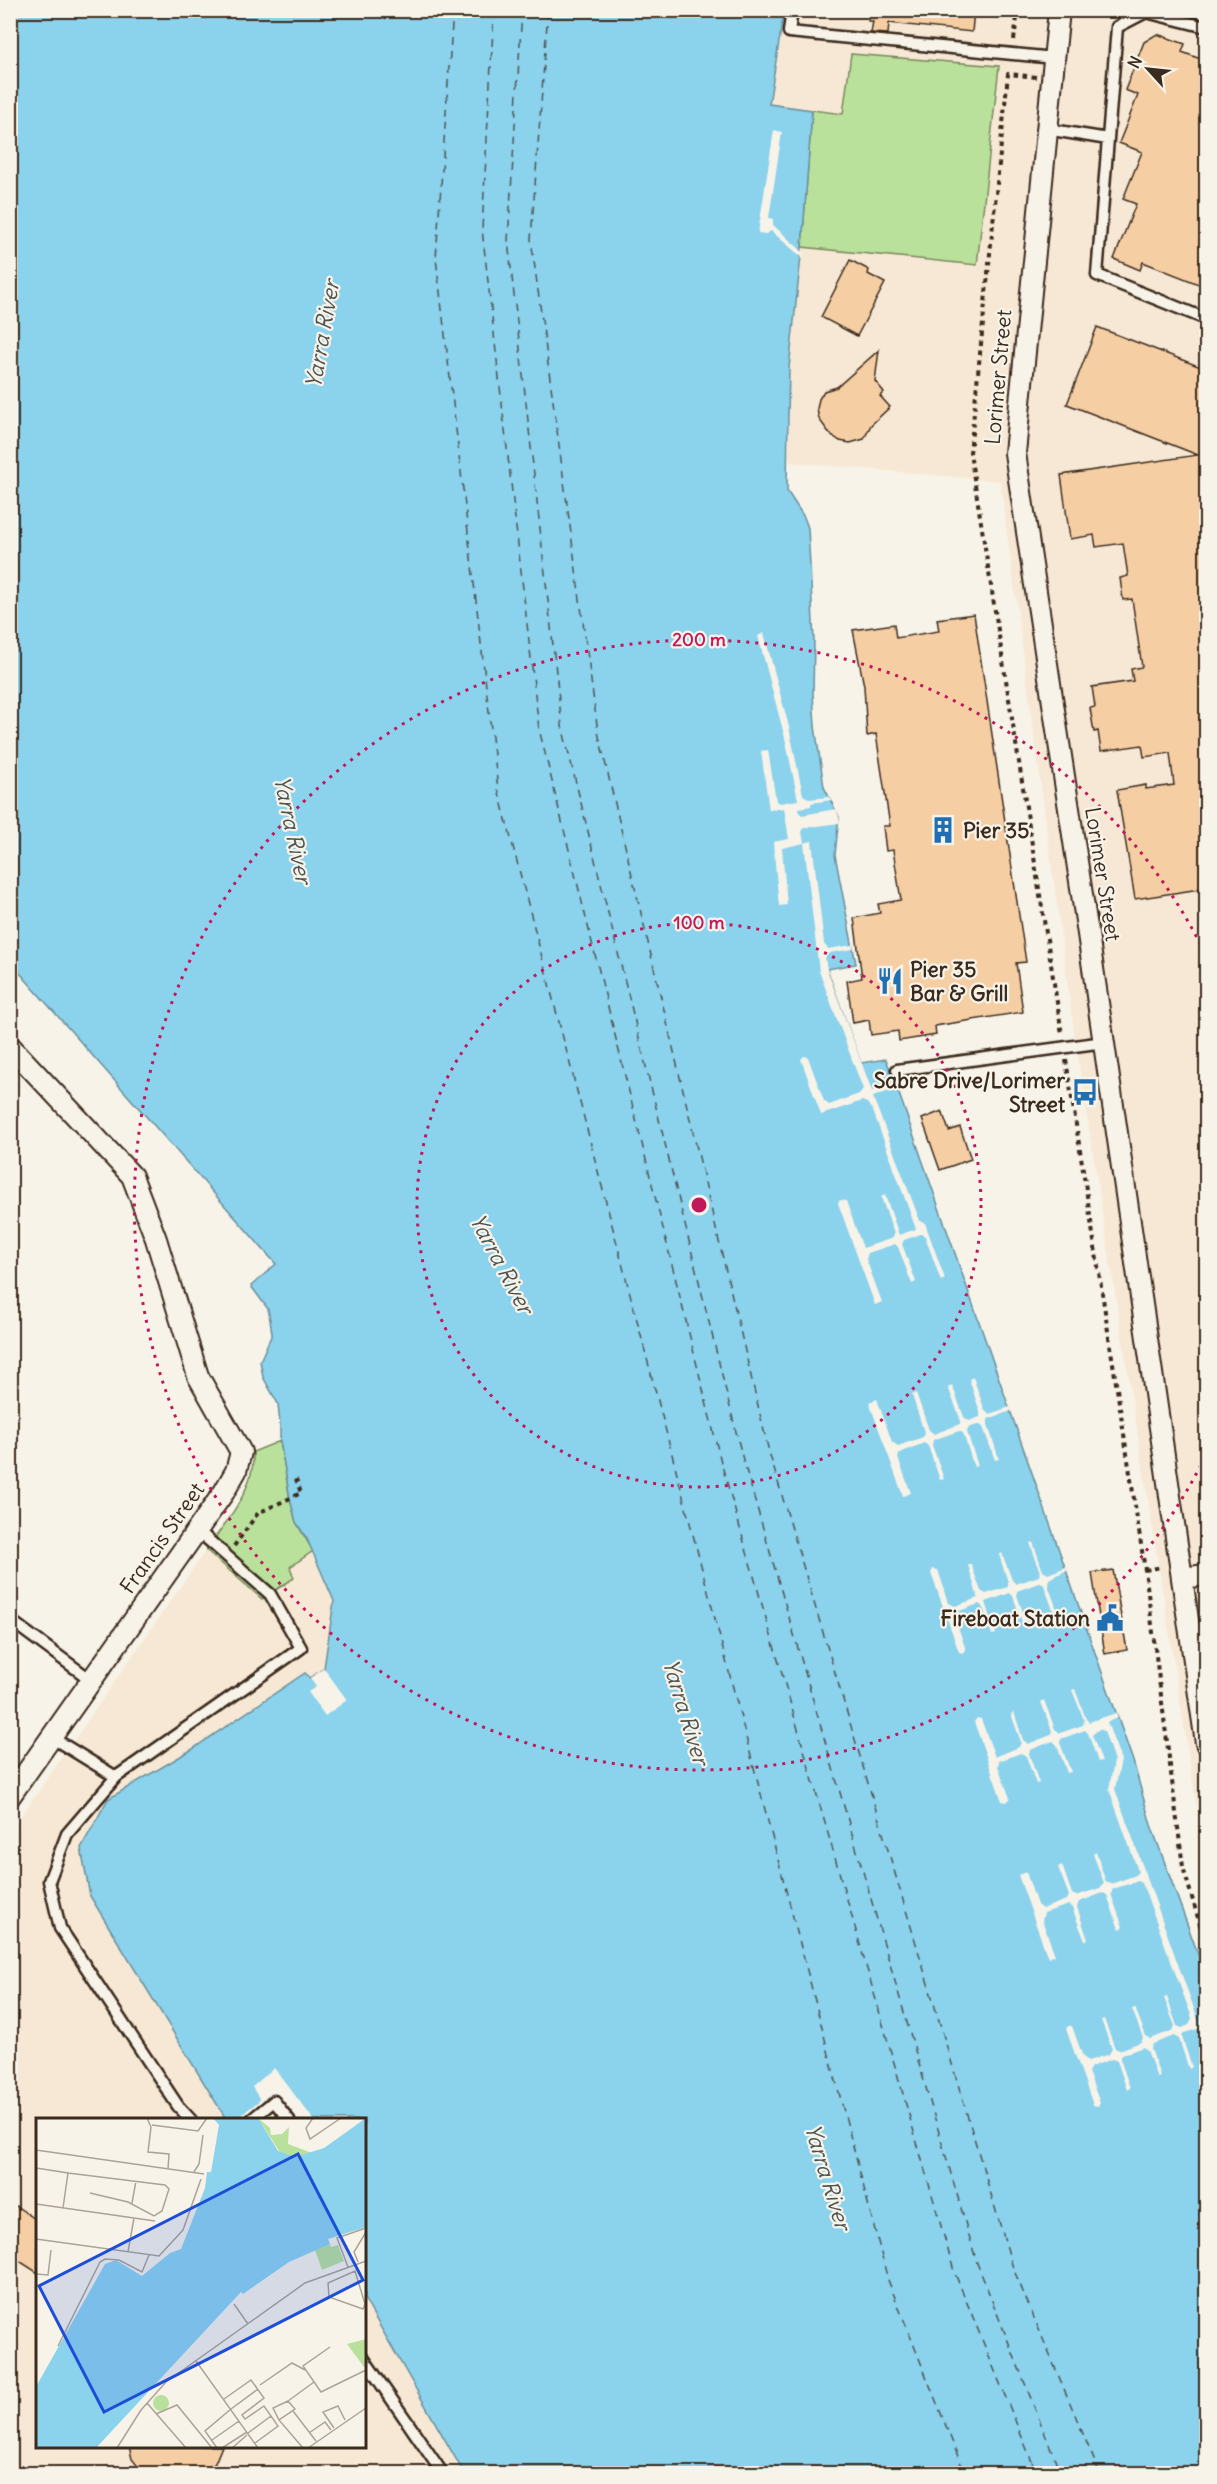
<svg xmlns="http://www.w3.org/2000/svg" width="1217" height="2484" font-family="Delius,sans-serif">
  <rect width="100%" height="100%" fill="#f7f3e8"/>
  <filter id="ink" filterUnits="userSpaceOnUse"><feTurbulence type="fractalNoise" baseFrequency=".0167" numOctaves="2"/><feDisplacementMap in="SourceGraphic" scale="12" xChannelSelector="R" yChannelSelector="G"/><feConvolveMatrix kernelMatrix="1 2 1 2 8 2 1 2 1" color-interpolation-filters="sRGB"/></filter>
  <g filter="url(#ink)">
    <path fill="#f6e8d4" d="M784,11h422v1853l-130,-818 -76,-565 -211,-19v-94l13,-121 10,-137 -43,-5z
      M206,1550l56,48 28,-31 23,-16 21,50 -10,67 23,32 -156,50 -83,49 -18,97 136,223 -188,1v326h326l1,-147 99,174 -453,1v-643z"/>
    <path fill="#bae19c" stroke="#7a865d" stroke-width="1.5" d="M851,54l148,12 -22,199 -175,-18 10,-137 31,4z
      M280,1441l10,58 6,23 17,29 -23,16 4,11 -32,21 -56,-49c20,-28 50,-62 47,-98z"/>
    <path fill="#8bd2ed" stroke="#6b8f9a" stroke-width="1.5" d="M20,10l764,1 -15,93 43,6 -10,137 -13,121 -1,47 -1,76 17,26 4,11 6,113 -1,53 2,32 9,61 15,30 -4,38 21,109 -29,5 34,94 25,-4 11,29 236,673 18,64 55,151v497h-742l-99,-173 -1,-180 -138,-1 -136,-223 -9,-48 27,-49 83,-49 114,-77 5,5 14,-10 10,-67 -27,-62 -11,-17 -6,-23 -10,-58v-16l-2,-21 -15,-27 -3,-16 12,-27 -2,-14 -2,-11 -17,-23 25,-22 -265,-301 -1,-928z"/>
    <path fill="#f7f3e8" d="M774,130l8,2 -13,86 4,1v6l31,28 -1,5 -32,-27 -5,3 -8,-1z
      M764,633l25,94 14,68 7,4 19,-2 2,3 -20,3v3l-12,2v4l3,3 34,-6 3,8v6l-35,5 -2,4 2,11 -22,5 5,57 -8,1 -6,-64 16,-3 -5,-31 -15,2 -8,-59 7,-1 8,51 4,2 18,-3 -12,-58 -28,-106z
      M812,841l12,103 4,5 25,-4v4l-24,4 -4,5 2,11 45,122 23,-9 2,6 -24,9 47,124 5,2 20,56 -4,2 -16,-45 -4,-2 -17,6 -2,4 14,38 -4,2 -14,-37 -3,-3 -27,9 -2,6 16,43 -7,3 -37,-102 2,-3 6,1 17,47 30,-10 1,-4 -13,-37 4,-2 14,40 17,-6 -43,-118 -6,-8 -5,-2 -41,14 -20,-56 3,-3 4,1 16,44 5,4 30,-11 4,-5 -44,-118 -15,-128z
      M973,1377l12,34 4,3 21,-7 1,4 -23,8v6l11,34 -4,1 -12,-33 -4,-3 -11,4 -1,4 11,34 -4,1 -11,-34 -4,-2 -26,9 -1,5 12,34 -4,1 -12,-34 -4,-3 -24,10 -2,5 13,35 -8,3 -34,-94 8,-3 15,43 6,4 25,-9 1,-5 -12,-37 4,-2 13,37 5,4 26,-10v-6l-12,-31 4,-2 12,32 5,4 11,-4v-5l-11,-33z
      M1033,1542l10,29 5,3 18,-7 1,3 -18,9 -1,6 10,27 -4,1 -10,-28 -3,-3 -24,9v4l10,29 -4,1 -10,-29 -3,-3 -24,9 10,32 -4,1 -9,-28 -4,-3 -23,8 -1,6 11,32 -3,3 -4,-1 -28,-79 2,-4 5,1 11,33 6,3 23,-8 -10,-33 3,-1 10,27 5,3 22,-7v-5l-9,-27 3,-2 10,27 4,4 23,-8 1,-5 -10,-28z
      M324,1668l23,32 -22,16 -17,-24 8,-5 -6,-9z
      M1075,1689l11,30 3,3 27,-9 2,5 -11,4 14,38 -6,29 86,239 -17,5 -2,4 10,30 -3,2 -10,-30 -5,-3 -21,8 -2,4 9,29 -3,1 -10,-28 -4,-3 -21,8 -2,4 10,29 -3,2 -10,-29 -5,-2 -21,8 -3,5 12,31 -2,3 -5,-1 -27,-76 2,-3h4l11,31 5,4 21,-7 3,-5 -11,-29 3,-1 11,29 4,2 22,-8 2,-4 -11,-29 3,-1 11,28 4,3 22,-8 3,-5 -11,-28 3,-1 10,29 5,2 7,-3 3,-7 -50,-135 -4,-2 -25,8 -2,5 12,33 -4,2 -12,-34 -4,-2 -24,9 -2,5 11,33 -3,1 -13,-33 -3,-3 -25,8 -2,7 13,35 -7,3 -30,-83 8,-3 11,33 5,4 24,-9 3,-4 -11,-29 4,-2 10,29 4,2 24,-8 4,-5 -11,-29 3,-2 10,30 5,2 25,-9 2,-4 -29,-82 5,-28 -10,-30 -5,-2 -7,6 10,26 -4,1 -10,-29 -3,-3 -24,9 -1,4 11,29 -4,1 -10,-28 -4,-4 -23,9 -1,4 10,29 -3,1 -10,-28 -5,-3 -22,8 -1,5 12,32 -3,4 -5,-1 -28,-79 3,-4 4,1 14,38 24,-10 2,-5 -10,-28 3,-2 9,28 5,4 23,-9 1,-4 -11,-29 3,-2 11,29 5,4 23,-8 1,-5 -12,-30z
      M274,2068l40,52 -78,-1 24,-19 -8,-13z"/>
    <g fill="none" stroke-linecap="round" stroke-linejoin="round">
      <path stroke="#4f5452" stroke-width="1.5" stroke-dasharray="8 6" stroke-linecap="butt" d="M453,10l-17,248 62,531 390,1491 77,194
        M494,10l-12,219 57,500 182,733 233,809 83,203
        M522,10l-14,231 54,485 180,730 235,807 84,211
        M548,10l-17,229 67,493 171,720 244,816 87,206"/>
    </g>
    <path fill="#f5cea4" stroke="#3b2a1e" stroke-width="1.5" d="M868,10h106l-2,22 -83,-9 -1,11 -17,-1 2,-12h-5z
      M1157,34l28,10 -3,8 24,9v226l-63,-25 -3,8 -26,-11 22,-55 -13,-5 19,-47 -23,-9 19,-48 -13,-5 19,-48z
      M850,260l19,10 -1,4 17,9 -28,53 -36,-19z
      M1097,327l109,42v519l-71,11 -18,-109 29,-5v4l28,-4 -4,-32 -26,4 -2,-12 -41,6 -3,-20 -4,1 -4,-24 5,-1 -3,-20 41,-6 -2,-12 11,-2 -10,-68 -9,1 -3,-22 8,-2 -5,-33 -27,4 -2,-12 -24,4 -9,-64 137,-20 -131,-51z
      M879,350l-4,31 9,11 -4,4 10,11 -19,18 -7,14 -14,4 -10,-2 -10,-7 -11,-15 -2,-10 2,-10 5,-8 13,-4z
      M974,614l52,348 -10,1 7,49 -88,14 1,9 -37,6 -1,-10 -27,4 -2,-15 -16,3 -6,-42 15,-3 -8,-60 26,-5 -2,-9 23,-4 -8,-50 -7,1 -3,-25h7l-14,-92 -9,2 -3,-50 -11,-56 41,-6 2,14 43,-7 -2,-12z
      M942,1111l7,20 11,-4 11,32 -31,11 -18,-51z
      M1113,1570l14,80 -22,4 -13,-81z
      M10,2202l28,19v52l-28,-18z
      M129,2446h93l-7,17 -10,11h-61l-12,-15z"/>
    <g fill="none" stroke-linecap="round" stroke-linejoin="round">
      <defs>
        <path id="service" d="M792,10l-3,22 265,26
          M1206,27l-60,-15 -29,15 -20,248 109,44
          M1046,129l62,10
          M897,1070l207,-28
          M10,1620l81,60
          M51,1737l65,40
          M191,2120l-13,-14 -118,-178 -11,-47 18,-47 49,-57 185,-129 -31,-54 -73,-64
          M251,2120l23,-19 15,19
          M364,2359l79,115"/>
        <path id="minor" d="M1059,10l-44,443 73,481 118,809
          M10,1046l122,130 24,63 42,137 43,76 -5,19 -12,21 -214,304
          M1182,1578l24,-3"/>
      </defs>
      <use href="#service" stroke="#3b2a1e" stroke-width="15"/>
      <use href="#minor" stroke="#3b2a1e" stroke-width="24"/>
      <path stroke="#3b2a1e" stroke-width="4" stroke-dasharray="4.5 4.5" stroke-linecap="butt" d="M1014,40l4,-30
        M1036,77l-28,-3 -38,379 92,581
        M1066,1060l79,510 38,297 23,78
        M234,1546l24,-33 43,-20 -5,-14
        M1145,1570l17,-3"/>
      <use href="#service" stroke="#f7f3e8" stroke-width="10"/>
      <use href="#minor" stroke="#f7f3e8" stroke-width="20"/>
    </g>
  </g>
  <g fill="none" stroke="#c2185b" stroke-width="3" stroke-dasharray="3 6">
    <circle cx="699" cy="1205" r="282"/>
    <path d="M1205 1457A565 565 0 1 1 1205 953"/>
  </g>
  <defs>
    <symbol id="building-bare" viewBox="-9 -9 18 18"><path d="M-4-6H4V6H1V3H-1V6H-4ZM-2.5-4.3h1.7v1.8h-1.7ZM.8-4.3h1.7v1.8H.8ZM-2.5-1h1.7V.8h-1.7ZM.8-1h1.7V.8H.8Z" fill="#1f6fb2" stroke="#f7f3e8" stroke-width="2.5" paint-order="stroke"/></symbol>
    <symbol id="restaurant-bare" viewBox="-9 -9 18 18"><path d="M-5-6h1v4h1v-4h1v4h1v-4h1v5L-1.5 .5V6h-2V.5L-5-1ZM5-6V6H3V1.5H1.5Q1.5-4 5-6Z" fill="#1f6fb2" stroke="#f7f3e8" stroke-width="2.5" paint-order="stroke"/></symbol>
    <symbol id="bus-bare" viewBox="-9 -9 18 18"><path d="M-5-6H5V4H4V6H2V4H-2V6H-4V4H-5ZM-3.5-4V0h7V-4ZM-3.5 1.2v1.5H-2V1.2ZM2 1.2v1.5H3.5V1.2Z" fill="#1f6fb2" stroke="#f7f3e8" stroke-width="2.5" paint-order="stroke"/></symbol>
    <symbol id="civic-bare" viewBox="-9 -9 18 18"><path d="M-.6-6.5H3V-4.5H.6V-3L4-1V1h2V6H-6V1h2V-1L-.6-3ZM-1.2 2.5V6h2.4V2.5Z" fill="#1f6fb2" stroke="#f7f3e8" stroke-width="2.5" paint-order="stroke"/></symbol>
  </defs>
  <g fill-rule="evenodd">
    <use href="#building-bare" x="924" y="811" width="38" height="38"/>
    <use href="#restaurant-bare" x="871" y="962" width="38" height="38"/>
    <use href="#bus-bare" x="1066" y="1073" width="38" height="38"/>
    <use href="#civic-bare" x="1091" y="1599" width="38" height="38"/>
  </g>
  <g text-anchor="middle" dominant-baseline="central" stroke-width="4.5" stroke-linejoin="round" paint-order="stroke">
    <g font-size="21" fill="#3b2a1e" stroke="#f7f3e8">
      <text transform="translate(998 377) rotate(-85)">Lorimer Street</text>
      <text transform="translate(1103 874) rotate(81)">Lorimer Street</text>
      <text transform="translate(162 1538) rotate(-55)">Francis Street</text>
    </g>
    <g font-size="21" font-weight="bold" fill="#3b2a1e" stroke="#f7f3e8" text-anchor="start">
      <text x="963" y="830">Pier 35</text>
      <text x="910" y="969">Pier 35<tspan x="910" dy="24">Bar &amp; Grill</tspan></text>
      <text x="1065" y="1080" text-anchor="end">Sabre Drive/Lorimer<tspan x="1065" dy="24">Street</tspan></text>
      <text x="1090" y="1618" text-anchor="end">Fireboat Station</text>
    </g>
    <g font-size="22" font-style="italic" fill="#4f5452" stroke="#f7f3e8">
      <text transform="translate(322 334) rotate(-80)">Yarra River</text>
      <text transform="translate(293 830) rotate(78)">Yarra River</text>
      <text transform="translate(502 1264) rotate(62)">Yarra River</text>
      <text transform="translate(686 1712) rotate(73)">Yarra River</text>
      <text transform="translate(828 2177) rotate(73)">Yarra River</text>
    </g>
  </g>
  <g transform="translate(36 2118)">
    <rect width="330" height="330" fill="#f7f3e8"/>
    <path d="M222,0l12,10 1,7 11,-1 7,-7 -1,17 24,9 -17,4 -14,-3zM294,126l1,3 7,-2 6,16 -22,9 -7,-20zM330,221v27l-2,1 -17,-23zM117 285a8 8 0 1 1 16 0a8 8 0 1 1-16 0Z" fill="#bae19c"/>
    <path d="M177,0h45l20,33 17,6 29,-9 42,-30v109l-38,12 2,5 -41,18 -46,32 -2,-2 -145,156h-60l1,-63 68,-121 11,-4 26,16 28,-23 11,-4 24,-61 2,-16h4l8,-47z" fill="#8bd2ed"/>
    <path fill="none" stroke="#8bd2ed" stroke-width="3" d="M1,330l71,-81 134,-119 52,-35 72,-30M15,330l61,-74 139,-125 49,-33 66,-29M18,330l60,-72 138,-125 48,-32 66,-28M22,330l58,-68 138,-125 47,-33 65,-27"/>
    <path fill="none" stroke="#aca397" stroke-width="1.5" d="M111,0l4,9 -3,25 21,2 -1,15M277,0l-7,10 4,11 31,-21M116,7l46,6 9,-13M0,32l168,24M0,50l32,5 -5,35M158,54l5,-8 4,-29M32,55l97,12 4,4 -7,22 -8,5 -26,-14 -38,-9M96,85l4,-22M0,86l119,17M0,121l123,17 24,-26 18,-51M92,134l6,-34M322,144l-4,-10 12,-20M312,149l-11,-29 29,-10M319,153l10,33 -2,5 -34,-12 -1,-14zM0,156l12,1 3,-25M198,186l14,20M22,228l42,-84 5,-3 14,1 23,12 7,-17M294,229l-27,19 18,26 45,-22M160,243l62,87M224,267l32,-22 13,7M188,281l27,-19 13,18 -22,17 3,4 19,-13 14,20 -23,17M111,285l39,45M195,291l27,-20M257,293l23,30M120,296l21,-9 35,43M243,302l-6,-12 15,-7M298,310l-11,-16 15,-6 7,14M212,315l23,-17M273,315l16,-11 6,8M176,322l27,-19M81,330l24,-38 25,-28 139,-99 61,-22M181,330l-12,-17 26,-22M186,330l25,-16M196,330l15,-13M267,330l-24,-28 16,-11 -7,-8 26,-19M272,330l58,-40"/>
    <path fill="#1d4ed8" fill-opacity="0.15" stroke="#1d4ed8" stroke-width="3" d="M262,36l65,126 -259,132 -65,-126z"/>
    <rect width="330" height="330" fill="none" stroke="#3b2a1e" stroke-width="3"/>
  </g>
  <circle cx="699" cy="1205" r="9" fill="#c2185b" stroke="#f7f3e8" stroke-width="3"/>
  <g font-size="18" text-anchor="middle" font-weight="bold" fill="#c2185b" stroke="#f7f3e8" stroke-width="4.5" stroke-linejoin="round" paint-order="stroke">
    <text x="699" y="646">200 m</text>
    <text x="699" y="929">100 m</text>
  </g>
  <rect width="1217" height="2484" fill="none" stroke="#f7f3e8" stroke-width="36"/>
  <rect x="18" y="18" width="1181" height="2448" fill="none" stroke="#3b2a1e" stroke-width="2" filter="url(#ink)"/>
  <g transform="translate(1148 69) rotate(297)" stroke="#f7f3e8" stroke-width="4.5" paint-order="stroke">
  <path d="M0-4.5L10 22L0 15L-10 22Z" fill="#3b2a1e"/>
  <text y="-9" font-size="16" font-weight="bold" text-anchor="middle" fill="#3b2a1e">N</text>
  </g>
</svg>
